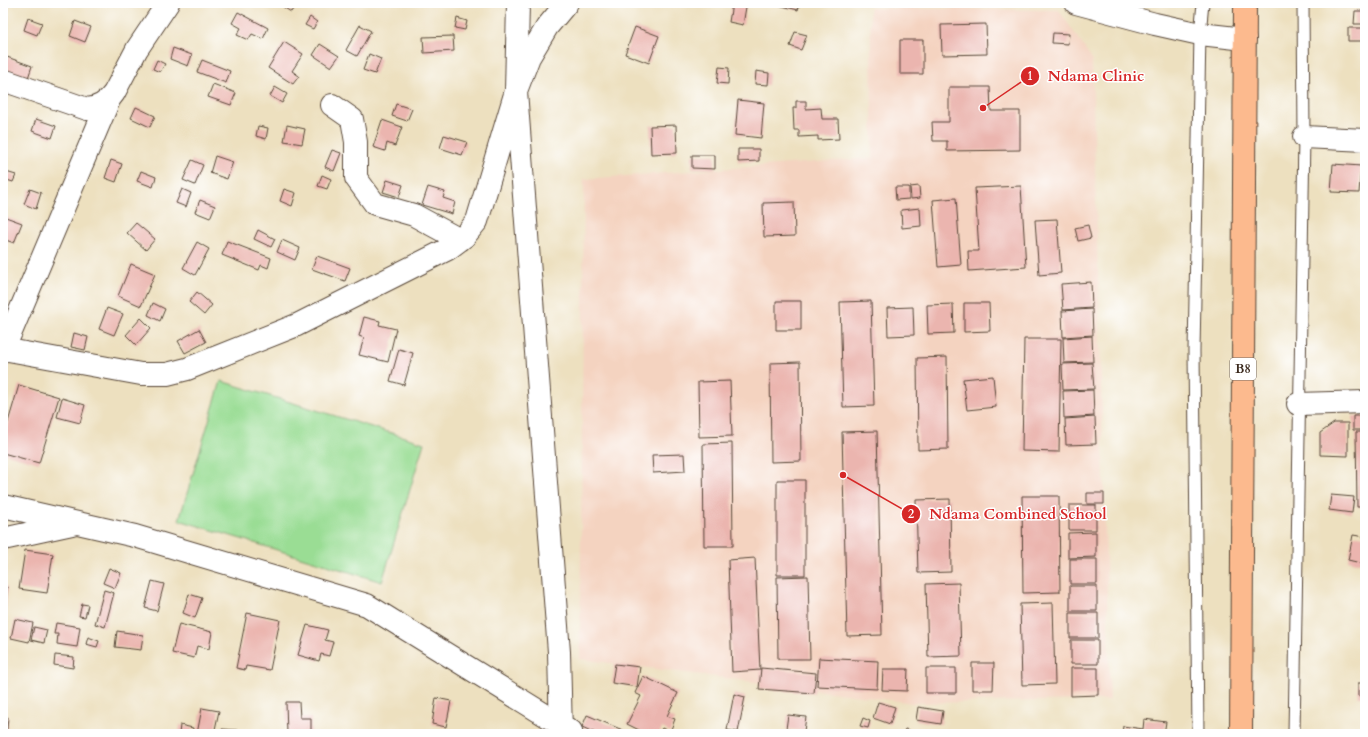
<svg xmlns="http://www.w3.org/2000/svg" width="1368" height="737" font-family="Cardo,serif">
  <rect width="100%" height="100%" fill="#fff"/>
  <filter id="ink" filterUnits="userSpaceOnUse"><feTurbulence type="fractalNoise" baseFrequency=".025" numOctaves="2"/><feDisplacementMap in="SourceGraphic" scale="8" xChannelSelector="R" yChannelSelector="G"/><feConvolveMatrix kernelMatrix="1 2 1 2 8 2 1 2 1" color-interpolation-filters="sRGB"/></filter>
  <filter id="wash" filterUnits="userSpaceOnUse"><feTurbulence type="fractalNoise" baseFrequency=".012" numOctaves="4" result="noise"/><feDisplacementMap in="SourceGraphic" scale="16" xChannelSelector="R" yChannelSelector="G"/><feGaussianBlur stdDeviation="0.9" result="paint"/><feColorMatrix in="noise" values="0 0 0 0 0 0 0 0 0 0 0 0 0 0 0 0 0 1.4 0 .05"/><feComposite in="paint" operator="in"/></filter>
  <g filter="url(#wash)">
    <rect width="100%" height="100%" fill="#ede0bf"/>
    <path fill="#f4d3c0" d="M870,8l189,2 33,49 18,641 -197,3 -333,-44 4,-480 289,-21z"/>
    <path fill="#9add94" stroke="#6a8459" d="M221,381l203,62 -42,139 -203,-62z"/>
    <g id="blocks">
      <path fill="#ebb5af" d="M277,3h20l-6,9z
        M770,3h30l-2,7z
        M732,4l14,3 -3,18 -14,-3z
        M1355,11h10v13h-11z
        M238,12l30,16 -5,11 -11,-5 -4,6 -11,-5 4,-7 -9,-5z
        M310,17l7,5 -4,7 -8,-4z
        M28,18l14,5 -5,12 -13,-5z
        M457,18l10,3 -2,9 -10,-2z
        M75,21l16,6 -6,15 -15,-6z
        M986,24l1,30 -45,1 -1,-30z
        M360,25l11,6 -14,25 -11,-6z
        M635,27l24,9 -10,27 -24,-9z
        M1348,28h17v13h-17z
        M795,32l12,3 -6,15 -11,-4z
        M1053,33l16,1 -1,10 -16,-1z
        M453,36l1,15 -30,2 -1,-16z
        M900,40h23v34h-23z
        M284,42l19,12 -11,17 7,5 -6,8 -25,-16z
        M320,44l19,12 -8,11 -18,-12z
        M173,48l19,7 -4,11 -18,-7z
        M369,54l12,5 -6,15 -12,-4z
        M7,57l25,9 -4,12 -25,-8z
        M157,60l8,4 -5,8 -7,-3z
        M202,60l28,11 -4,12 -29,-11z
        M719,67l10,1 -1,16 -11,-1z
        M756,71l13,2 -1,12 -13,-1z
        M213,84l23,9 -5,12 -23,-8z
        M275,87l12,7 -5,9 -12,-7z
        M949,87h41l1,24h29v39l-73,1v-10h-14l-1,-19h17z
        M738,100l26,3 -3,35 -26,-3z
        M796,101h10v8l15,-1 1,11h16l1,20 -21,1v-4l-19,1v-7h-5l-1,-22h3z
        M396,104l16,5 -5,12 -15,-5z
        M136,107l19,9 -5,11 -19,-9z
        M36,119l20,7 -4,12 -20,-7z
        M382,120l20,7 -7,19 -8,-3 -2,8 -12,-4z
        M287,125l18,4 -3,15 -18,-3z
        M676,125l1,28 -26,1 -1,-28z
        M258,126l10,2 -2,11 -10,-3z
        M444,135l23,7 -5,13 -22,-7z
        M738,149h21v12l-21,1z
        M332,150l9,3 -7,18 -9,-4z
        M692,155h23v14l-23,-1z
        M215,156l18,6 -6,17 -17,-6z
        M111,160l11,4 -6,18 -11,-4z
        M192,160l11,5 -8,20 -12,-5z
        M1333,164l28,2 -2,27 -28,-1z
        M141,171l15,6 -3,10 -16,-6z
        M6,172l10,3 -3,7 -9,-3z
        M322,175l9,4 -4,10 -9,-3z
        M387,180l16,5 -4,12 -16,-5z
        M919,186l1,12 -9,1 -1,-12z
        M1021,186l5,81 -57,4 -1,-20h11l-4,-63z
        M428,187l17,5 -2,6 12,4 -3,12 -30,-9z
        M895,187h14v12l-13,1z
        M30,189l11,4 -5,16 -12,-5z
        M182,189l9,4 -5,14 -10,-4z
        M284,189l12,4 -4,13 -12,-5z
        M956,198l5,67 -23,2 -5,-67z
        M200,200l15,6 -5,12 -15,-6z
        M794,202l1,34 -31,1 -1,-34z
        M920,208l1,18 -19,2 -1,-18z
        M3,216l19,7 -8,20 -11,-4z
        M1057,219l4,54 -22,2 -4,-55z
        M136,223l19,16 -9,11 -19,-17z
        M1088,225l3,13 -13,3 -3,-13z
        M258,230l17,9 -4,8 -17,-8z
        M282,240l18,8 -5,12 -18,-8z
        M227,241l44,17 -3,10 -7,-3 -2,5 -37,-15z
        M197,242l12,7 -14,26 -12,-7z
        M317,256l33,12 -5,13 -33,-12z
        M131,264l24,10 -14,32 -23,-10z
        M1091,282l1,26 -29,2 -2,-26z
        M197,292l15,13 -8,10 -15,-13z
        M776,301h25v29h-25z
        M871,301l3,105 -31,1 -3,-105z
        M153,303l12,6 -5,12 -12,-6z
        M964,303h25l1,28 -26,1z
        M953,304l1,29 -26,1 -1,-29z
        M913,307l1,28 -26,1 -1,-28z
        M107,308l16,6 -9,21 -15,-6z
        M1092,309l1,26 -30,2 -1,-26z
        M364,317l16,4 -1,4 17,4 -8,33 -29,-7 5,-17 -5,-2z
        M141,318l10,10 -15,17 -10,-10z
        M199,329l7,13 -21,11 -7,-12z
        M74,333l14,4 -3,13 -14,-3z
        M1092,336l1,26 -29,1 -1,-25z
        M1024,339h37l-2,113 -37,-1z
        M399,349l14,4 -9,32 -14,-4z
        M947,357l1,92 -30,1 -1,-92z
        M800,362l1,99 -30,1 -1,-99z
        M1092,363l2,26 -31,1 -1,-26z
        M993,376l3,31 -29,3 -4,-31z
        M730,381l2,55 -33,1 -1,-55z
        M19,385l40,12 -20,66 -36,-10v-14z
        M1093,390l1,26 -30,2 -1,-27z
        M62,398l23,7 -5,18 -23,-6z
        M1353,416h12v14h-12z
        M1095,417l1,27 -30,1 -1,-26z
        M1334,423h14v33l-28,-1v-22z
        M877,431l5,204 -35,1 -5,-204z
        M1356,432h9v75h-8z
        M732,443l1,103h-29l-1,-102z
        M684,454l1,17 -32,2 -1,-18z
        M777,480h28v95h-28z
        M1087,493h17v11h-17z
        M1331,495l23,2 -2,16 -23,-3z
        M1022,496h37l1,96 -37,1z
        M950,499l1,73 -33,1 -2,-73z
        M1069,505h27v25h-27z
        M1096,532v25l-28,1v-25z
        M1353,535l12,2v27l-17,-4z
        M25,550l28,4 -6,39 -28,-4z
        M755,558l5,112 -28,2 -4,-112z
        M1070,559h27v25h-27z
        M109,568l12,5 -6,15 -12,-5z
        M808,576l2,83h-32l-1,-82z
        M152,581l12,3 -7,27 -12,-3z
        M959,583l2,73 -33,1 -2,-73z
        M1070,586h27v25h-27z
        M3,587h4l-1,21h-3z
        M104,590l10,3 -9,34 -10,-3z
        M189,594l13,4 -7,20 -12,-5z
        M1053,603l2,81 -33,1 -2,-81z
        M82,604l6,1 -3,12 -6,-1z
        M247,613l33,7 -10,50 -24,-4 -1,4 -9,-2z
        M1070,613h28v25h-28z
        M15,619l18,4 -4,19 -18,-4z
        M56,623l24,4 -3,20 -20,-3 1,-10h-4z
        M179,624l33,8 -3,17 -12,-3 -3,12 -22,-5z
        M307,625l21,5 -3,10 8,2 -4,14 -8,-2 -2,7 -21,-6z
        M34,627l13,3 -3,13 -13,-3z
        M117,631l26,4 -2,15 -26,-3z
        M88,637l11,4 -2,6 -11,-3z
        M1071,640h27v24h-27z
        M55,655l19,2 -1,11 -19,-3z
        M819,658l59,3 -1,28 -60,-3z
        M972,663h22l-1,27h-21z
        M615,664l25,3 -3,20 -25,-4z
        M761,668l55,5 -2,20 -55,-4z
        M926,668h30v25h-30z
        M1071,668h27v27l-27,1z
        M883,669h25l-1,22 -25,-1z
        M643,676l35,17 -11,23 8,3 -5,13 -8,-4 -3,6h-12l-20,-10 14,-28 -6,-3z
        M1358,683h7v13h-7z
        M734,694l11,3 -7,35 -11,-2z
        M436,698l15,3 -5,26 -14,-3z
        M286,702h13l1,16h11v16h-24z
        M878,702l17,5 -5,17 -17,-6z
        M918,707l25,4 -2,13 -25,-4z
        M202,708l17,3 -5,23h-17z
        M587,715l45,19h-34l-16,-7z
        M788,715l18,2 -2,14 -18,-2z
        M3,717h5l-1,12 -4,-1z
        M863,718l7,3 -2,7 -8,-2z
        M1144,719l22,3 -2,12h-42l1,-8 20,3z
        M180,725l13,3 -1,6h-13z
        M222,729l15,1v4h-15z
        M905,729l11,3 -1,2h-12z"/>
    </g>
  </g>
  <g filter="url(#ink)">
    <use href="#blocks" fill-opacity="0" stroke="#564536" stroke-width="1"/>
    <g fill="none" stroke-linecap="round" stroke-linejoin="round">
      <defs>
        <path id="service" d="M1198,734l-4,-383 6,-317 3,-31
          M1294,734l10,-597 -1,-134"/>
        <path id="minor" d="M518,3l-2,88 43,561 2,82
          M1076,3l79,21 45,10 45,5
          M3,80l84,29c12,-1 20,-6 27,-16l23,-44 31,-46
          M332,105l20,14 4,23v36l19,26 39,11 46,25
          M1304,137l61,3
          M3,349l138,25h26l20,-5 110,-44 151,-76 16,-12 13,-16 39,-130 13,-34 18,-30 20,-24
          M3,351l106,-251
          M1298,404l67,-2
          M3,506l132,30 232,69 204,126
          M3,539l69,-15"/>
        <path id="trunk" d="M1241,734l4,-731"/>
      </defs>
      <use href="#service" stroke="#564536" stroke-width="13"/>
      <use href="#minor" stroke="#564536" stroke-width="24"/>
      <use href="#trunk" stroke="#564536" stroke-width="24"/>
      <use href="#service" stroke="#fff" stroke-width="11"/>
      <use href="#minor" stroke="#fff" stroke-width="22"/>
      <use href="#trunk" stroke="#fcba8e" stroke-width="22"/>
    </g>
  </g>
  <g text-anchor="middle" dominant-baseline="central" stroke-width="3" stroke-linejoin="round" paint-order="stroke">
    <rect fill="#fff" stroke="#766a62" stroke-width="1" x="1230" y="358" width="26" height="22" rx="3"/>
    <g font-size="13" font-weight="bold" fill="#3b2a1e">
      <text x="1243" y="369">B8</text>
    </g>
  </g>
  <path fill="none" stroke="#d62828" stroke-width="1.5" d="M983 108L1030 76M843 475L911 514"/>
  <g fill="#d62828" stroke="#fff" stroke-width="1.5">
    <circle cx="983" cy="108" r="4"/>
    <circle cx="843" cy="475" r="4"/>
    <circle cx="1030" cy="76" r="10"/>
    <circle cx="911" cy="514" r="10"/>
  </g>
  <g font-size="12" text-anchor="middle" font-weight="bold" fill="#fff">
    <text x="1030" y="80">1</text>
    <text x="911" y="518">2</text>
  </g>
  <g font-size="15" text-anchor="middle" font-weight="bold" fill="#d62828" stroke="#fff" stroke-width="3" stroke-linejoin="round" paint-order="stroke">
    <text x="1096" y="81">Ndama Clinic</text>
    <text x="1018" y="519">Ndama Combined School</text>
  </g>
  <rect width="1368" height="737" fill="none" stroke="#fff" stroke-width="16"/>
</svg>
